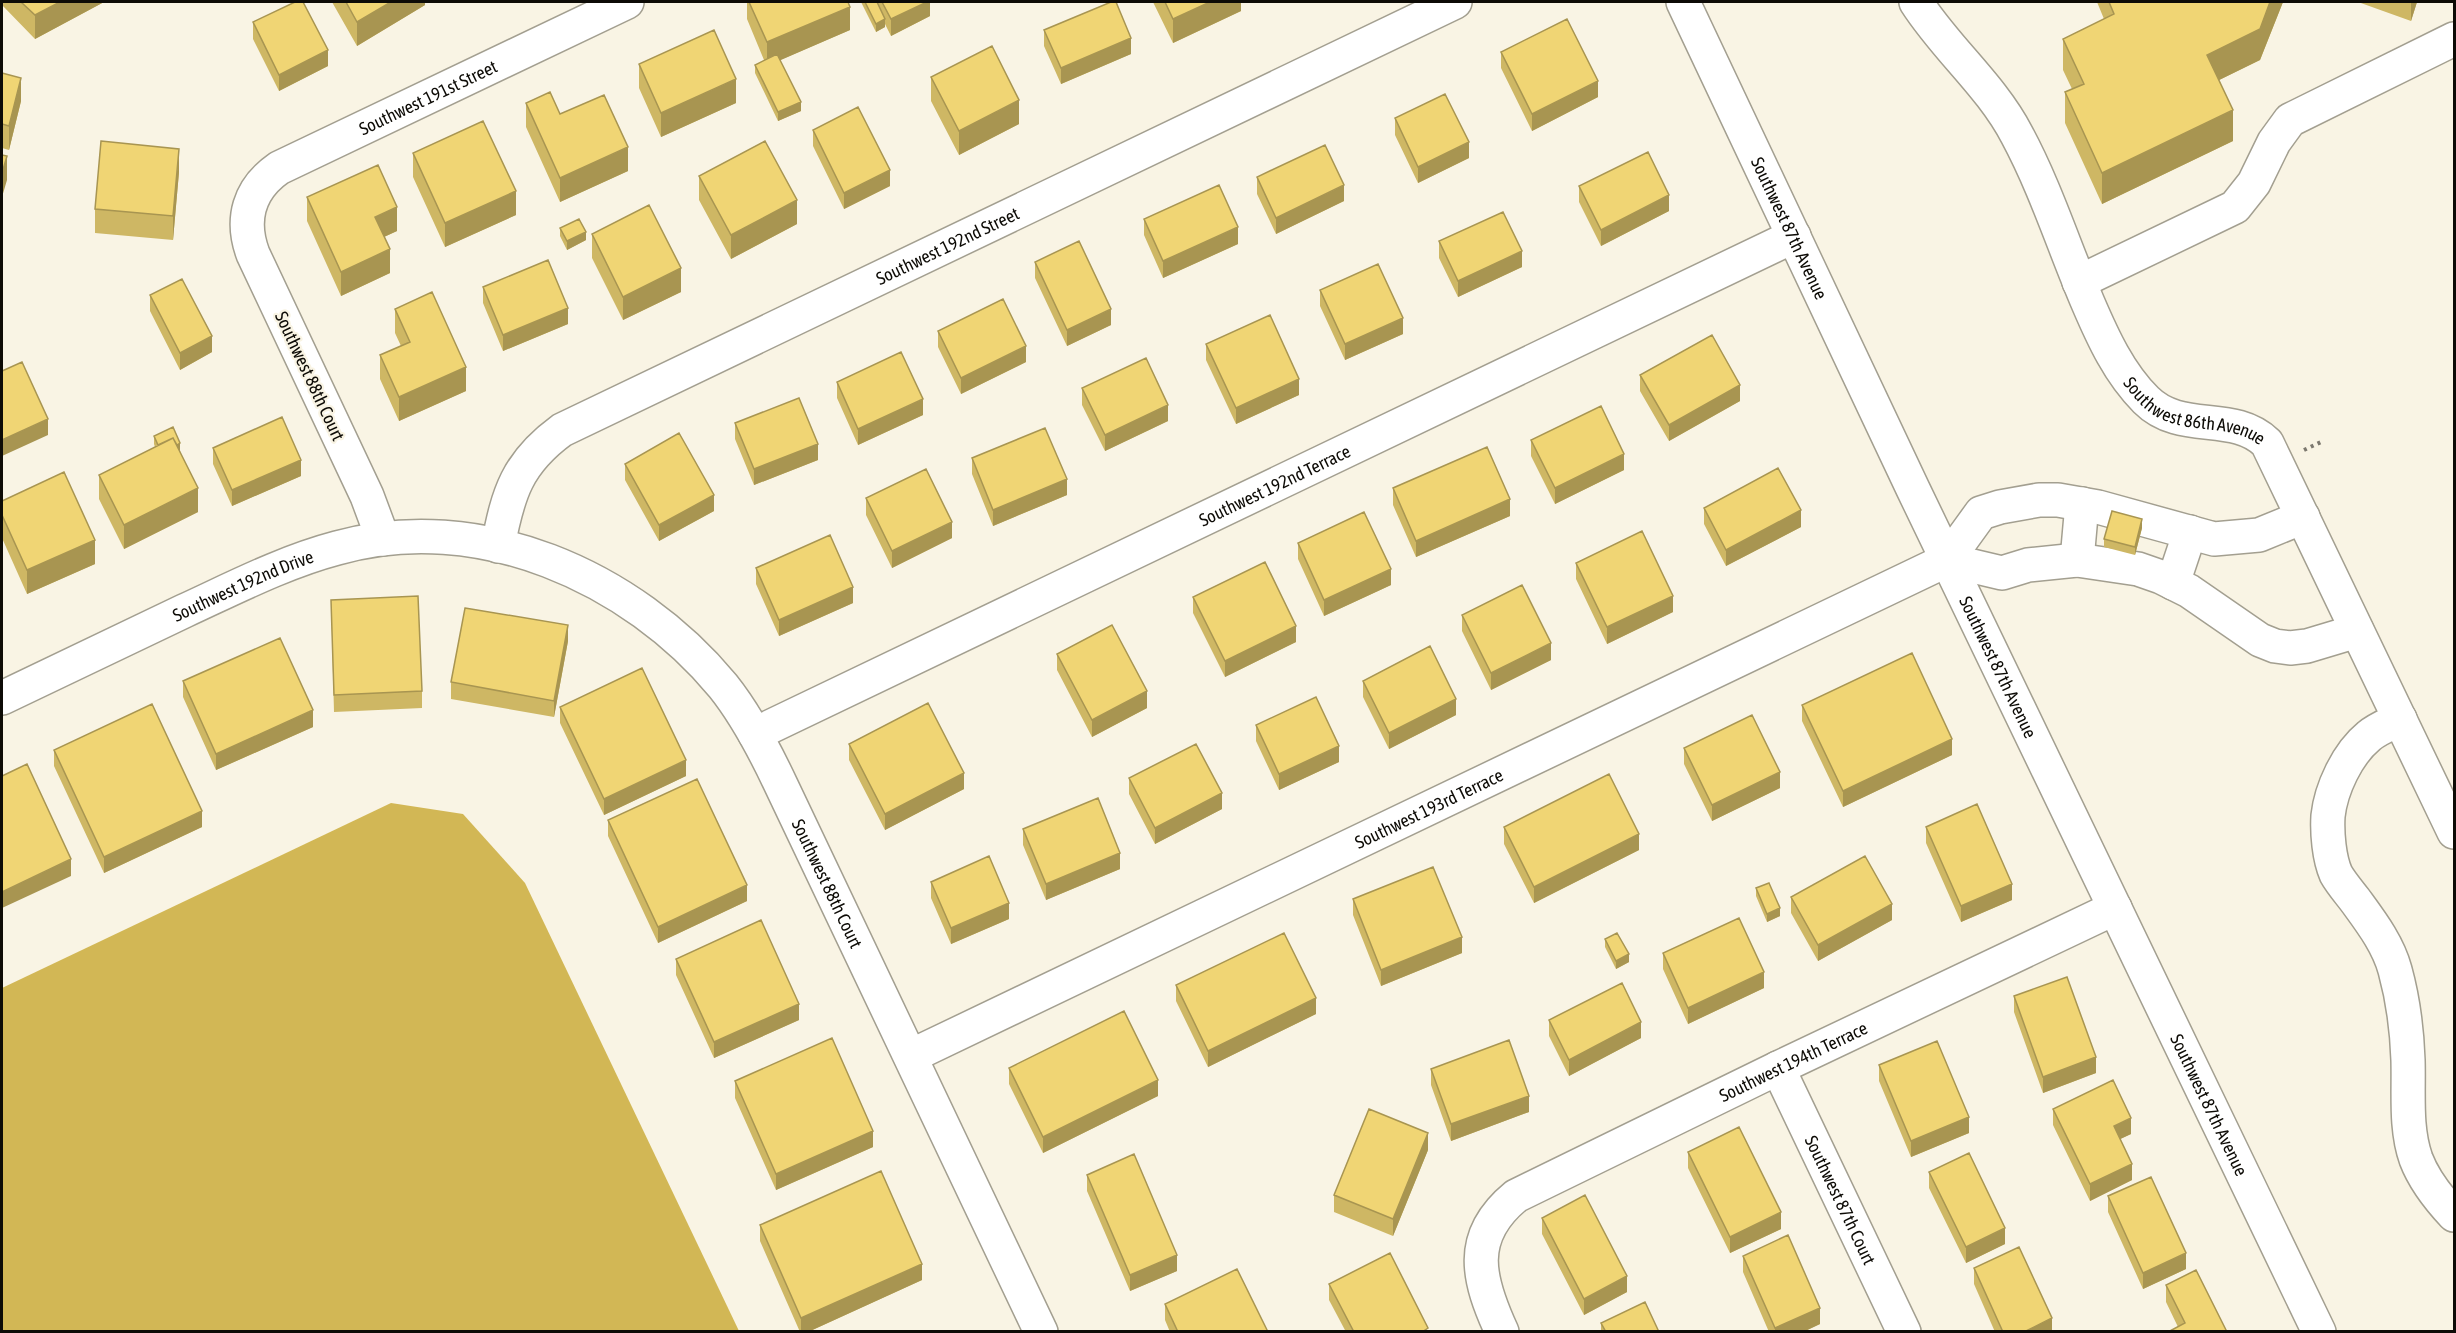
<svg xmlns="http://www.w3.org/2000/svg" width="2456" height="1333" font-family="'Asap Condensed',sans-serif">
  <rect width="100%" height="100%" fill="#f9f4e4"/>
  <path fill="#d2b755" d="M391,803l72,11 62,69 214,448h-737v-343z"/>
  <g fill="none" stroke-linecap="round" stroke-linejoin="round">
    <defs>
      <g id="minor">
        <path id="s1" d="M1683,2l230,487 406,843"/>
        <path id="s2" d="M1916,2c30,47 75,83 101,133 29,54 47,112 71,168 15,35 31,70 58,97 35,35 87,10 121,43l187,389"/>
        <path d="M2079,282l156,-75 19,-24 20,-41 16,-22 164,-81"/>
        <path id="s3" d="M383,539l-16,-43 -114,-242c-13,-35 -4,-65 26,-86l348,-166"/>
        <path id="s4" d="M498,546c10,-53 19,-83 64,-116l893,-428"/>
        <path d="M1947,560l55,13 26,-8 49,-5 61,9 23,8 28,14 71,49 15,6 15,2 17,-2 50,-15"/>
        <path d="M2077,560l5,-56"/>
        <path d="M2173,583l17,-51"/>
        <path id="s5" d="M2,698c60,-29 121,-58 182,-87 50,-23 100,-49 153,-63 141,-40 295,28 386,138 24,30 42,65 58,99l260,547"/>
        <path d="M2400,719c-10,5 -23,10 -31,17 -22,18 -38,53 -41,80 -1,17 1,42 8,58 5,9 13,18 19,26 16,22 33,44 40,70 8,29 12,61 13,90 1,33 -3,68 8,99 8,21 23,40 38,56"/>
        <path id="s6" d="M755,734l1039,-498"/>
        <path id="s7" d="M911,1056l1036,-496 34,-47 19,-6 39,-7h19l40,7 116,32 45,-4 44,-18"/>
        <path id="s8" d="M1778,1068l126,264"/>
        <path id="s9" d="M1502,1332c-24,-52 -36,-95 14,-136l262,-128 337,-160"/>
      </g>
    </defs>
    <use href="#minor" stroke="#a39f90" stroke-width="36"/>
    <path stroke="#7c786e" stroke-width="4" stroke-dasharray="3 4.5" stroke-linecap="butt" d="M2304,450l17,-8"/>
    <use href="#minor" stroke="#fff" stroke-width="33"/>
  </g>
  <path fill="#ceb764" d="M2,2h102l-69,37 -33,-34z
    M332,2h93v3l-68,41z
    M747,2h101l2,28 -70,30 21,51 -23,10 -23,-48v-8l9,-5 -17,-41z
    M861,2h69v14l-39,20 -6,-12v3l-9,5z
    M1153,2h88v9l-68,32z
    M2097,2h186l-23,58 -41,20 14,61 -131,63 -37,-81v-31l7,-3 -9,-19v-31l41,-20z
    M2358,2h59l-6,19z
    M253,22l75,44 -49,25 -26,-52z
    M1044,30l87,24 -70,30 -17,-38z
    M1501,52l97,45 -66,34 -31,-63z
    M639,64l97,39 -75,34 -22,-49z
    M2,73l19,28 -12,49 -7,-2z
    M931,77l88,47 -60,31 -28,-54z
    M526,103l34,11 68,57 -68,31 -34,-75z
    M1395,118l74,40 -51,25 -23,-48z
    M813,130l77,56 -46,23 -31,-63z
    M413,153l103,62 -71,32 -32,-70z
    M179,172l-6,68 -78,-7v-24z
    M699,176l98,48 -66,35 -32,-59z
    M1257,177l87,24 -68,33 -19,-40z
    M1579,186l90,25 -68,35 -22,-44z
    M307,197l90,34 -13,6 6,36 -49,23 -34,-75z
    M1144,219l94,25 -75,34 -19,-43z
    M560,228l26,12 -19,10 -7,-14z
    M592,234l89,58 -58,28 -31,-62z
    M1439,241l83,26 -64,30 -19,-39z
    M1035,262l76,63 -44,21 -32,-68z
    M483,287l85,37 -65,27 -20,-48z
    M1320,290l83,44 -58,26 -25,-54z
    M150,295l62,57 -32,18 -30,-59z
    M395,309l71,82 -67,30 -19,-42v-24l21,-9 -6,-13z
    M938,331l88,31 -65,32 -23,-47z
    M1206,344l93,51 -63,29 -30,-64z
    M1640,375l100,26 -71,40 -29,-50z
    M837,382l86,33 -65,30 -21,-47z
    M1082,388l86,33 -63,30 -23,-46z
    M735,423l83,37 -64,25 -19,-46z
    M154,436l26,15 18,61 -74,37 -25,-50v-24l56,-28 -1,-3z
    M1531,440l93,30 -69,34 -24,-48z
    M213,448l88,28 -69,30 -19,-42z
    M972,458l95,37 -74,31 -21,-52z
    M625,464l89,47 -55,30 -34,-61z
    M1393,488l117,28 -94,41 -23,-52z
    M866,498l86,40 -60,30 -26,-53z
    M2,501l93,63 -68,30 -25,-56z
    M1704,508l97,19 -75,39 -22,-42z
    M2142,528l-7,27 -31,-8v-8z
    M1298,543l93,42 -67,31 -26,-57z
    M1576,563l97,49 -66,32 -31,-65z
    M756,568l97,35 -74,33 -23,-52z
    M1193,597l103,45 -71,35 -32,-64z
    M331,600l91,91v17l-88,4z
    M1462,615l89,45 -60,30 -29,-59z
    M568,641l-14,76 -103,-18v-17z
    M1057,654l90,54 -55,29 -35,-67z
    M183,681l130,46 -97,43 -33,-73z
    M1363,681l93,34 -67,34 -26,-52z
    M1802,705l150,50 -109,52 -41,-86z
    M560,707l126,69 -82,39 -44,-92z
    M1256,725l83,37 -60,28 -23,-49z
    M849,744l115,45 -79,41 -36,-70z
    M1684,748l96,40 -68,33 -28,-57z
    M54,750l148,77 -98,46 -50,-107z
    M1129,778l93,31 -67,35 -26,-50z
    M608,820l139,81 -89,42 -50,-107z
    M1504,827l135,23 -105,53 -30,-59z
    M1926,827l86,73 -51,22 -35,-79z
    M1023,829l97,40 -74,31 -23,-55z
    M931,882l78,37 -58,25 -20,-46z
    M1756,888l24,28 -13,6 -11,-26z
    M1791,897l101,23 -74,41 -27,-48z
    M1353,899l109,54 -81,33 -28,-71z
    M1605,939l24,23 -13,7 -11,-22z
    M1663,953l101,35 -76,36 -25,-55z
    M676,959l123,61 -85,38 -38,-83z
    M1176,985l140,29 -108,53 -32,-66z
    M2014,996l82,77 -53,20 -29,-81z
    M1549,1020l92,18 -72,38 -20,-40z
    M1879,1065l90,68 -58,24 -32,-76z
    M1009,1068l149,28 -115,57 -34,-69z
    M1431,1069l98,43 -78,29 -20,-56z
    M735,1081l138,66 -97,43 -41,-92z
    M2053,1109l78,25 -11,5 12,41 -42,21 -37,-76z
    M1428,1150l-35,86 -59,-24v-17z
    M1688,1152l93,77 -51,24 -42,-85z
    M1929,1172l76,72 -39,19 -37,-75z
    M1087,1175l90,96 -47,20 -43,-100z
    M2108,1196l78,73 -43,20 -35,-77z
    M1542,1218l85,74 -43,23 -42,-81z
    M760,1225l162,55 -114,52h-8l-40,-91z
    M1743,1256l77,68 -17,8h-34l-26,-60z
    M1974,1268l78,64h-57l-21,-48z
    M1329,1284l99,48h-82l-17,-32z
    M2166,1285l61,47 -49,-5 -12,-25z
    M1165,1304l103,28h-98l-5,-12z
    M1601,1323l58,9h-58z"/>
  <path fill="#a89551" d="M60,2h44l-69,37v-24z
    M391,2h34v3l-68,41v-24z
    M927,2h3v14l-39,20v-17z
    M1210,2h31v9l-68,32v-24z
    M2270,2h13l-23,58 -53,26v-31z
    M2411,2h6l-6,19z
    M850,7v23l-83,36v-24z
    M885,19v8l-9,5v-8z
    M1131,38v16l-70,30v-16z
    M328,50v16l-49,25v-16z
    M21,78v23l-12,49v-24z
    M736,79v24l-75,34v-24z
    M1598,81v16l-66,34v-17z
    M1019,100v24l-60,31v-24z
    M801,102v9l-23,10v-9z
    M2233,110v31l-131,63v-31z
    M1469,142v16l-51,25v-16z
    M628,147v24l-68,31v-24z
    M179,149v23l-6,68v-24z
    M7,156v24l-5,17v-24z
    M890,170v16l-46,23v-16z
    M1344,185v16l-68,33v-16z
    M516,191v24l-71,32v-24z
    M1669,195v16l-68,35v-16z
    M797,200v24l-66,35v-24z
    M397,207v24l-22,10v-24z
    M1238,227v17l-75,34v-17z
    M586,232v8l-19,10v-9z
    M390,249v24l-49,23v-24z
    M1522,251v16l-64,30v-16z
    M681,268v24l-58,28v-23z
    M568,308v16l-65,27v-16z
    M1111,309v16l-44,21v-16z
    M1403,318v16l-58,26v-16z
    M212,336v16l-32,18v-17z
    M1026,346v16l-65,32v-16z
    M466,367v24l-67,30v-24z
    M1299,379v16l-63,29v-16z
    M1740,385v16l-71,40v-16z
    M923,399v16l-65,30v-16z
    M1168,405v16l-63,30v-16z
    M48,419v16l-46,21v-16z
    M180,443v8l-18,10v-9z
    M818,444v16l-64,25v-16z
    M1624,454v16l-69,34v-16z
    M301,460v16l-69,30v-16z
    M1067,479v16l-74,31v-16z
    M198,488v24l-74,37v-24z
    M714,495v16l-55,30v-16z
    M1510,499v17l-94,41v-16z
    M1801,510v17l-75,39v-16z
    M2142,519v9l-7,27v-8z
    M952,522v16l-60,30v-17z
    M95,540v24l-68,30v-24z
    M1391,569v16l-67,31v-16z
    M853,587v16l-74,33v-16z
    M1673,596v16l-66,32v-17z
    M568,625v16l-14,76v-16z
    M1296,626v16l-71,35v-16z
    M1551,643v17l-60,30v-17z
    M1147,691v17l-55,29v-17z
    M1456,699v16l-67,34v-16z
    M313,710v17l-97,43v-16z
    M1952,739v16l-109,52v-16z
    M1339,746v16l-60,28v-16z
    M686,760v16l-82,39v-16z
    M1780,772v16l-68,33v-16z
    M964,773v16l-79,41v-16z
    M1222,793v16l-67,35v-16z
    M202,811v16l-98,46v-16z
    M1639,834v16l-105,53v-16z
    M1120,853v16l-74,31v-16z
    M71,859v17l-69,32v-16z
    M2012,884v16l-51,22v-16z
    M747,885v16l-89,42v-16z
    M1009,903v16l-58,25v-16z
    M1892,904v16l-74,41v-16z
    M1780,908v8l-13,6v-8z
    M1462,937v16l-81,33v-16z
    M1629,954v8l-13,7v-8z
    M1764,972v16l-76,36v-16z
    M1316,998v16l-108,53v-16z
    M799,1004v16l-85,38v-16z
    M1641,1022v16l-72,38v-16z
    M2096,1057v16l-53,20v-16z
    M1158,1080v16l-115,57v-16z
    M1529,1096v16l-78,29v-17z
    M1969,1117v16l-58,24v-16z
    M2131,1118v16l-17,8v-16z
    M873,1131v16l-97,43v-16z
    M1428,1133v17l-35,86v-17z
    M2132,1164v16l-42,21v-17z
    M1781,1212v17l-51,24v-16z
    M2005,1228v16l-39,19v-16z
    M2186,1253v16l-43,20v-16z
    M1177,1255v16l-47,20v-16z
    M922,1264v16l-114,52h-7v-14z
    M1627,1276v16l-43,23v-16z
    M1820,1308v16l-17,8h-28v-4z
    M2052,1318v14h-28z"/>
  <path fill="#f0d574" stroke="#a89551" stroke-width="1.5" d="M21,2h39l-25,13z
    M295,2h8l25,48 -49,25 -26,-53z
    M346,2h45l-34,20z
    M749,2h99l2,5 -83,35z
    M865,2h12l8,17 -9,5z
    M882,2h45l-36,17z
    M1111,2h5l15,36 -70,30 -17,-38z
    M1165,2h45l-37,17z
    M2109,2h161l-10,27 -53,26 26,55 -131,63 -37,-81 19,-8 -21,-45 51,-25z
    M1567,19l31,62 -66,33 -31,-62z
    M714,30l22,49 -75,34 -22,-49z
    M992,46l27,54 -60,31 -28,-54z
    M777,54l24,48 -23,10 -23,-47z
    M2,73l19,5 -12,48 -7,-2z
    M550,92l10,22 44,-19 24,52 -68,31 -34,-75z
    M1445,94l24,48 -51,25 -23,-49z
    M858,107l32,63 -46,23 -31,-63z
    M483,121l33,70 -71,32 -32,-70z
    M101,141l78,8 -6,67 -78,-7z
    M765,141l32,59 -66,35 -32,-59z
    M1325,145l19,40 -68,33 -19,-41z
    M1648,152l21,43 -68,35 -22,-44z
    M2,155l5,1 -5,17z
    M378,165l19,42 -22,10 15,32 -49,23 -34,-75z
    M1219,185l19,42 -75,34 -19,-42z
    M649,205l32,63 -58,29 -31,-63z
    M1503,212l19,39 -64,30 -19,-40z
    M579,219l7,13 -19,9 -7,-13z
    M1079,241l32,68 -44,21 -32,-68z
    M548,260l20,48 -65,27 -20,-48z
    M1378,264l25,54 -58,26 -25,-54z
    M182,279l30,57 -32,17 -30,-58z
    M432,292l34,75 -67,30 -19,-42 30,-13 -15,-33z
    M1003,299l23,47 -65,32 -23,-47z
    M1270,315l29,64 -63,29 -30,-64z
    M1712,335l28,50 -71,40 -29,-50z
    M901,352l22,47 -65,30 -21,-47z
    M1146,358l22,47 -63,30 -23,-47z
    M22,362l26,57 -46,21v-69z
    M799,398l19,46 -64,25 -19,-46z
    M1601,406l23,48 -69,34 -24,-48z
    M282,417l19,43 -69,30 -19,-42z
    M173,427l7,16 -3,2 -4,-7 -15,7 -4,-9z
    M1045,428l22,51 -74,31 -21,-52z
    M679,433l35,62 -55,30 -34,-61z
    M173,438l25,50 -74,37 -25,-50z
    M1487,447l23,52 -94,42 -23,-53z
    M1778,468l23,42 -75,40 -22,-42z
    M926,469l26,53 -60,29 -26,-53z
    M64,472l31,68 -68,30 -25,-55v-14z
    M2112,511l30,8 -7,28 -31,-8z
    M1364,512l27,57 -67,31 -26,-57z
    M1642,531l31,65 -66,31 -31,-64z
    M830,535l23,52 -74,33 -23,-52z
    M1265,562l31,64 -71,35 -32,-64z
    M1522,585l29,58 -60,30 -29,-58z
    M418,596l4,95 -88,4 -3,-95z
    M465,608l103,17 -14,76 -103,-19z
    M1112,625l35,66 -55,29 -35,-66z
    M280,638l33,72 -97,44 -33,-73z
    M1430,646l26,53 -67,34 -26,-52z
    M1912,653l40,86 -109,52 -41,-86z
    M642,668l44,92 -82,39 -44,-92z
    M1316,697l23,49 -60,28 -23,-49z
    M928,703l36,70 -79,41 -36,-70z
    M152,704l50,107 -98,46 -50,-107z
    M1752,715l28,57 -68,33 -28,-57z
    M1196,744l26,49 -67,35 -26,-50z
    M27,764l44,95 -69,33v-116z
    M1609,774l30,60 -105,53 -30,-60z
    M697,779l50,106 -89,42 -50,-107z
    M1098,798l22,55 -74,31 -23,-55z
    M1977,804l35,80 -51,22 -35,-79z
    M989,856l20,47 -58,25 -20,-46z
    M1865,856l27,48 -74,41 -27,-48z
    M1433,867l29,70 -81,33 -28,-71z
    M1769,883l11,25 -13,6 -11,-26z
    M1739,918l25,54 -76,36 -25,-55z
    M761,920l38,84 -85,38 -38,-83z
    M1284,933l32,65 -108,53 -32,-66z
    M1617,933l12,21 -13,7 -11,-22z
    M2067,977l29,80 -53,20 -29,-81z
    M1622,983l19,39 -72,38 -20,-40z
    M1124,1011l34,69 -115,57 -34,-69z
    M832,1038l41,93 -97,43 -41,-93z
    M1509,1040l20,56 -78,28 -20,-55z
    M1937,1041l32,76 -58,24 -32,-76z
    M2113,1080l18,38 -17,8 18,38 -42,20 -37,-75z
    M1369,1109l59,24 -35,86 -59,-24z
    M1739,1127l42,85 -51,25 -42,-85z
    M1969,1153l36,75 -39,19 -37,-75z
    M1134,1154l43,101 -47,20 -43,-100z
    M881,1171l41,93 -121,54 -41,-93z
    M2151,1177l35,76 -43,20 -35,-77z
    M1585,1195l42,81 -43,23 -42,-81z
    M1788,1235l32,73 -45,20 -32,-72z
    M2019,1247l33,71 -28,14h-21l-29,-64z
    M1390,1253l38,75 -6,4h-68l-25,-48z
    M1237,1269l31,63h-90l-13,-28z
    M2196,1270l31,62h-59l17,-9 -19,-38z
    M1645,1302l14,30h-53l-5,-9z"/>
  <g text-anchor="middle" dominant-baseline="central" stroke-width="4.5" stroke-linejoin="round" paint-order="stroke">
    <g font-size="18" fill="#0d0b06" stroke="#f9f4e4">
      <text stroke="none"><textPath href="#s3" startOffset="576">Southwest 191st Street</textPath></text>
      <text stroke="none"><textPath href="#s1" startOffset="250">Southwest 87th Avenue</textPath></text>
      <text stroke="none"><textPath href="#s4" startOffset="564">Southwest 192nd Street</textPath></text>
      <text transform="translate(310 376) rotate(65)">Southwest 88th Court</text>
      <text stroke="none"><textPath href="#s2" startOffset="513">Southwest 86th Avenue</textPath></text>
      <text stroke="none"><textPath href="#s6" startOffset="576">Southwest 192nd Terrace</textPath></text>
      <text stroke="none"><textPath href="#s5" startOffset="266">Southwest 192nd Drive</textPath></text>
      <text stroke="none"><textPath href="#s1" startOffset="736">Southwest 87th Avenue</textPath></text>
      <text stroke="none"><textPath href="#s7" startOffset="574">Southwest 193rd Terrace</textPath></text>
      <text stroke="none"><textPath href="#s5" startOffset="1024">Southwest 88th Court</textPath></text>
      <text stroke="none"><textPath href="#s9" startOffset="459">Southwest 194th Terrace</textPath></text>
      <text stroke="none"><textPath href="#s1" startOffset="1222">Southwest 87th Avenue</textPath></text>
      <text stroke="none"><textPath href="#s8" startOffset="146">Southwest 87th Court</textPath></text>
    </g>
  </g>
  <rect width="2456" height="1333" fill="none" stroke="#0d0b06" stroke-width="6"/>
</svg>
